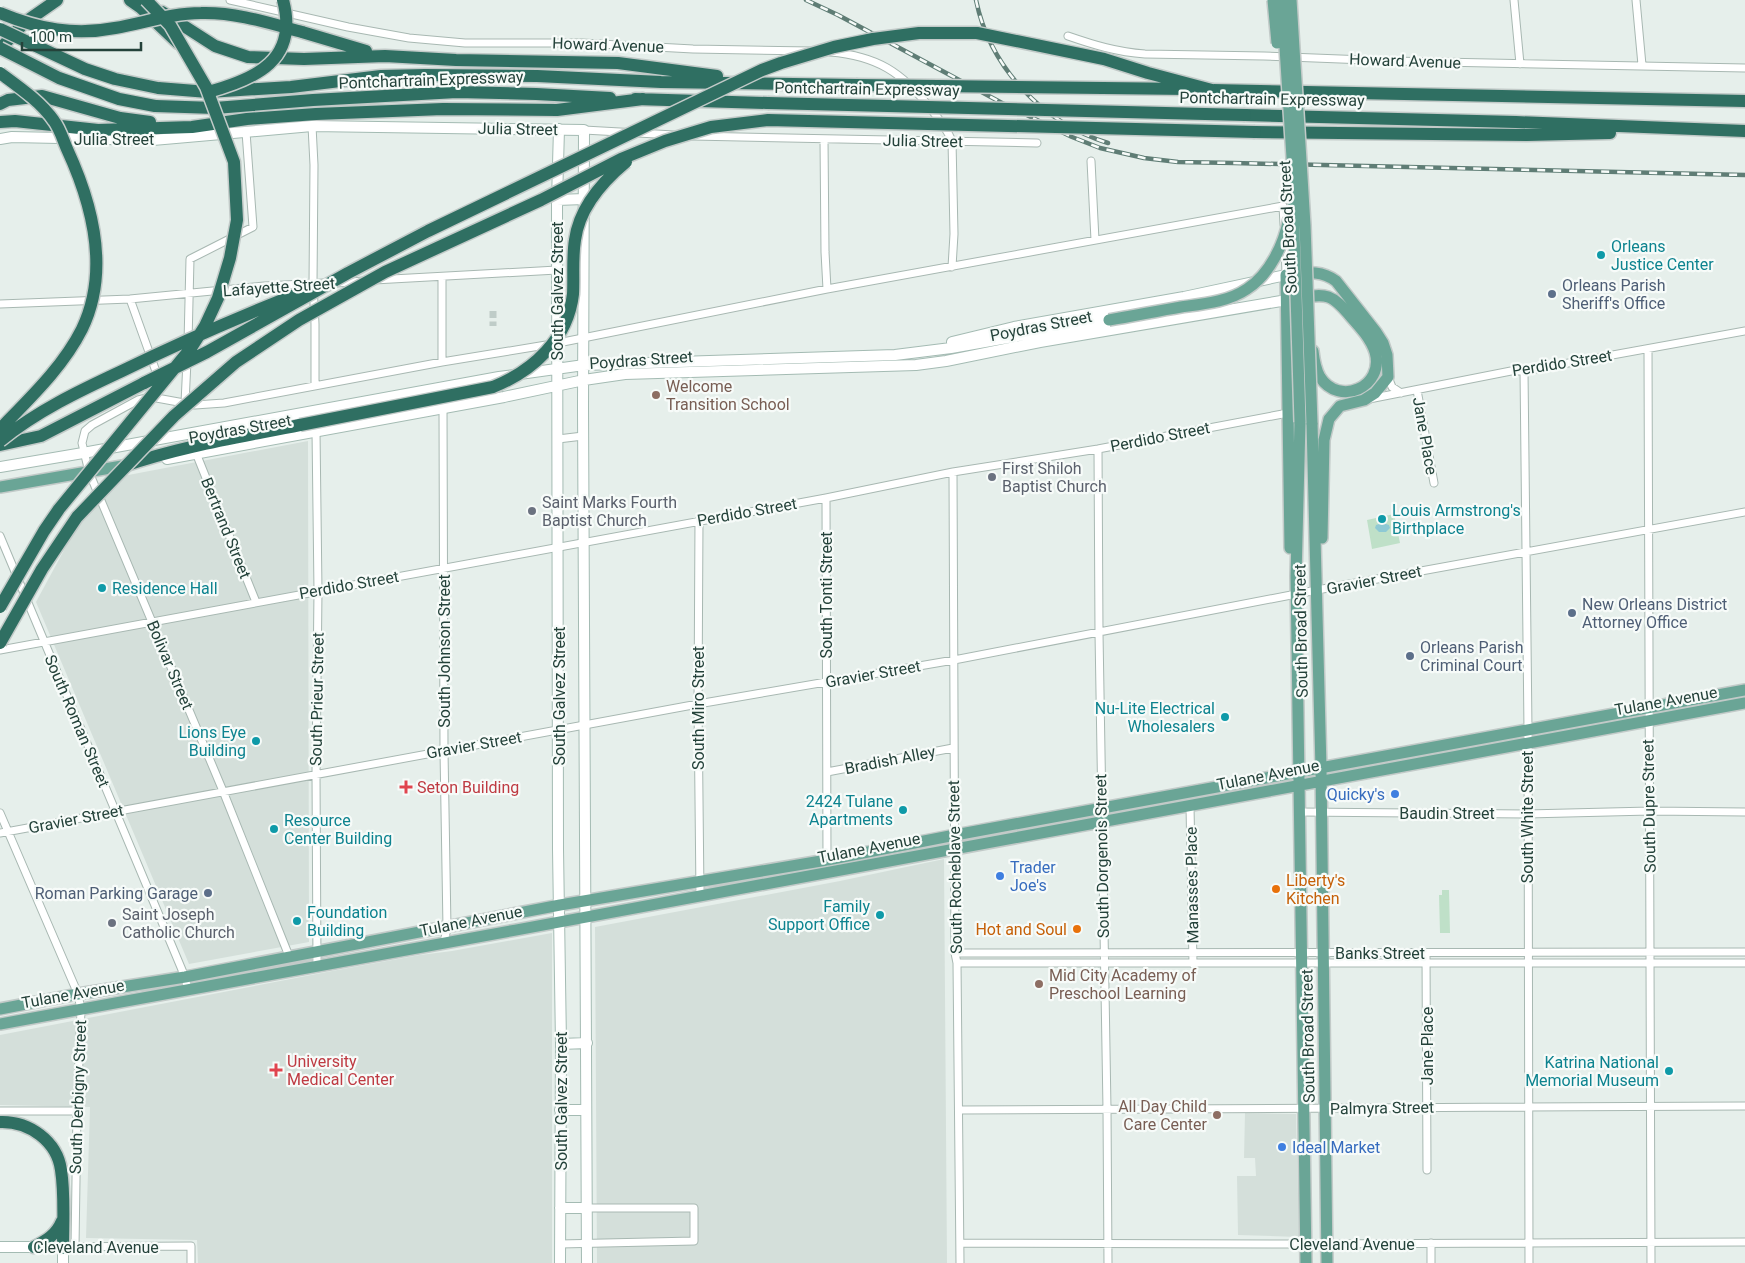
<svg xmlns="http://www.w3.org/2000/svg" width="1745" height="1263" font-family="Roboto,sans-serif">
  <rect width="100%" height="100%" fill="#e6efeb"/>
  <path fill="#d4dfda" d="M308,441l1,501 -120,22 -153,-362 66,-122z
    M944,859l3,404h-350l-2,-336 245,-46z
    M552,933v330h-354l-1,-23 -111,-2 4,-131 -90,-2v-70l332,-64 88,-16 32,-4z
    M1245,1113l51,1 3,123 -61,-2 -1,-59h19l-1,-18h-11z"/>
  <path fill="#bfe0c8" d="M1394,514l6,29 -28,6 -5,-29z
    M1442,890h7l1,43h-10l-1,-38h3z"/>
  <path fill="#8ec9d4" d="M1383,523l6,2 1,3 -4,4h-7l-4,-4 1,-3z"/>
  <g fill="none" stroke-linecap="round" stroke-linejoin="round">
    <path stroke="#bfccc8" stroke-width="7" stroke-dasharray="7 3.5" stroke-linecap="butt" d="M493,311v15"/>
    <defs>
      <path id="street" d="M230,0l118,27 61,11 56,5h117l111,6 119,2
        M1514,0l6,64
        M1636,0l6,65
        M1068,36c26,9 49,16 77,18l119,2 127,5 354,7
        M830,52c47,4 72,20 101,57 8,10 16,20 21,32l2,93 -2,33
        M312,126l2,39 -1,119 2,40v62
        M584,130l90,5
        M692,136l345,7
        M824,139l1,113 2,37
        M1091,161l4,79
        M1285,241l1,34
        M374,280l183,-10
        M337,283l27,-2
        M130,299l28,78
        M0,304l130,-5 134,-13 60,-3
        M188,343l2,-84 63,-32 -7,-95
        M1648,349l3,914
        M442,362v-85
        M1524,371l4,359 1,533
        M1388,377l4,10 9,6
        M1417,390l17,93
        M1369,399l142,-28h13l221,-40
        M185,403l2,-42
        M443,406l1,345 3,177 -3,15
        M316,431l2,160 -2,182 1,193
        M558,439l25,-3
        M1098,449l1,184 8,476 1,154
        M196,453l60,149
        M953,472l2,481 2,10 3,300
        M826,498l1,364
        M699,520l-1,184 2,191
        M0,536l185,441 3,13
        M0,650l826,-152 127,-26 145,-23 190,-36
        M827,772l126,-24
        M1190,806l3,158
        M1299,812l228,2 123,-3 95,1
        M0,813l78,181 3,16 -4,101 -2,136
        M0,833l698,-129 256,-44 363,-70 428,-78
        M955,953l790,-1
        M1426,953l1,217
        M289,956l-66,-165 -134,-319 -7,-29 3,-12 7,-6 46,-25 13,-3 44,8 29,-2 218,-41 116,-19 269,-54 456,-83 1,19
        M957,963h788
        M959,1110l786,-4
        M0,1111h77
        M960,1243l345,1 440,-2
        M1431,1243v20
        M560,1244l134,-3v-33h-107
        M38,1247l153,-1v17"/>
      <path id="secondary" d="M559,129l-2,71 1,649 3,195 -1,219
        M0,139l12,-2 141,3 159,-14 272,4 -1,278 4,855
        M557,200l27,-1
        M952,342l62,-15 170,-30 102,-22
        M167,459l337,-62 80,-17 41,-6 291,-9 30,-4 94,-19 247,-42
        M0,467l83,-14 416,-76 85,-12 311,-10 56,-7 158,-28
        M561,1044l26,-1
        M560,1110h26
        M560,1208h27
        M0,1247h34
        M63,1248v15"/>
      <path id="primary" d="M1299,298c28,-5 33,-4 52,19 9,10 20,22 24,35 10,35 -36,55 -55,25 -4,-7 -6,-17 -7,-26
        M1300,422l-4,154 10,687
        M1312,423l9,345 6,495
        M0,487l122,-21
        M1290,548l-4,-273c19,-2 34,-6 50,6l40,51 7,11 4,12 1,22 -13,16 -11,7 -24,6 -11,13 -5,21 -2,98
        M0,1009l78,-15 107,-17 375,-72 267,-45 128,-25 790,-145
        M0,1024c582,-105 1163,-214 1745,-321"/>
      <path id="highway" d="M130,0l10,7 38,36
        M162,12l53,34 33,11 56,2 81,-3 71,4 162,3 99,13
        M302,32l64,19
        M0,49l24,-26 33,-23
        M158,88l50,4 83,-5 90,-11 44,-1 112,1 124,6 195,3
        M1212,90l533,11
        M635,99l133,4
        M0,104l8,-4 34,-4 78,22 30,4
        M155,106l60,2 98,-8 144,-8 79,2 74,4
        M1245,115l271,7 229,9
        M0,122l15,-1 83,9 94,-3 55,-8 69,-5 127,-5 114,1 86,-11
        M1255,132l272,3 83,-2
        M0,445l41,-9 103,-53
        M124,466c58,-20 117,-29 176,-41
        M0,1122c29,-1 57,19 61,48 4,25 2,53 2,78
        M34,1247c13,-7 22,-12 28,-26"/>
    </defs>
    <use href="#street" stroke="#a8b8b2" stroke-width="9"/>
    <use href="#secondary" stroke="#a4bbb3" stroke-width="12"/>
    <use href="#primary" stroke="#c2cac8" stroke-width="14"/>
    <use href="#highway" stroke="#c2cac8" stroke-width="15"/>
    <use href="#street" stroke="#fff" stroke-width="7"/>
    <use href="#secondary" stroke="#fff" stroke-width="10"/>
    <use href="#primary" stroke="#6aa596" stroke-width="11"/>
    <use href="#highway" stroke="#2f6f62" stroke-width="12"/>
    <defs>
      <path id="rail" d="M806,0l32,15 164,88 70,34 28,11 44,10 34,4 56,1 511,12
        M976,0c14,68 67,123 132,143"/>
    </defs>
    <use href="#rail" stroke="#5f7d75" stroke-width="4.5"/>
    <use href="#rail" stroke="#f7fbf9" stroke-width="2.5" stroke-dasharray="8" stroke-linecap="butt"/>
    <defs>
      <path id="primary-bridge" d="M1273,0l4,43
        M1282,0l12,189v42l6,191
        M1291,0l14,225 7,198
        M1109,320c24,-4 48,-9 72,-13 22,-3 47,-5 66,-18 23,-15 37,-45 42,-71"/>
      <path id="highway-bridge" d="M0,13c39,16 74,23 115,15 29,-5 57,-15 86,-15 35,-1 68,10 101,19
        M0,29l85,40 30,10 43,9
        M0,48l59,30 60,21 36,7
        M0,73c19,14 41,29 54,48 6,8 9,19 13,28 25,54 43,122 15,180 -19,38 -52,69 -82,100
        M856,85l333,4
        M208,92c48,-13 91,-32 75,-92
        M768,103l477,12
        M144,383l63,-31 141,-79 80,-42 334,-161 19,-7 53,-16 39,-8 46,-6h58l127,26 44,14 64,17
        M300,425l193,-38c40,-16 75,-48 80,-93 1,-18 -1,-36 2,-54 4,-31 27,-58 51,-78
        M0,441c37,-30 79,-50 122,-70 57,-28 115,-53 175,-77
        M0,607l44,-76 15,-22 132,-161 14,-22 13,-28 12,-40 7,-38 -3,-58 -28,-75 -36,-62 -24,-25
        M0,643l42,-74 35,-52 97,-101 62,-54 63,-42 86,-48 156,-72 80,-41 44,-18 46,-14 57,-7 487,12"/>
    </defs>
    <use href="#primary-bridge" stroke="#c2cac8" stroke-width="14" stroke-linecap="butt"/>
    <use href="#highway-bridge" stroke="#c2cac8" stroke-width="15" stroke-linecap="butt"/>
    <use href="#primary-bridge" stroke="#6aa596" stroke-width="11"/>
    <use href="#highway-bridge" stroke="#2f6f62" stroke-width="12"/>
  </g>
  <g fill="#0f9aa8" stroke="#f7fbf9" stroke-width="2">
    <circle cx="1601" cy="255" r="5"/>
    <circle cx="1382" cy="519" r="5"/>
    <circle cx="102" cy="588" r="5"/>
    <circle cx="1225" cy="717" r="5"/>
    <circle cx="256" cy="741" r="5"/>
    <circle cx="903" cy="810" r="5"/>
    <circle cx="274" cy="829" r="5"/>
    <circle cx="880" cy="915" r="5"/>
    <circle cx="297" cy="921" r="5"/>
    <circle cx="1669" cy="1071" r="5"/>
  </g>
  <g fill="#5c6f8a" stroke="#f7fbf9" stroke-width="2">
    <circle cx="1552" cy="294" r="5"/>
    <circle cx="1572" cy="613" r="5"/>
    <circle cx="1410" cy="656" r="5"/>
    <circle cx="208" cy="893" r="5"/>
  </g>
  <g fill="#8d6e63" stroke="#f7fbf9" stroke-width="2">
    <circle cx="656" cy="395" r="5"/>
    <circle cx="1039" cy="984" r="5"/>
    <circle cx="1217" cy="1115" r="5"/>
  </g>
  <g fill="#6b7280" stroke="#f7fbf9" stroke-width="2">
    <circle cx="992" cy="477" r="5"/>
    <circle cx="532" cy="511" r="5"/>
    <circle cx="112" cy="923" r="5"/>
  </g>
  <g fill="#e0444e" stroke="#f7fbf9" stroke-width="2">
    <path d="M403.5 779.5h5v5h5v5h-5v5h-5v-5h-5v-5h5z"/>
    <path d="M273.5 1062.5h5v5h5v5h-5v5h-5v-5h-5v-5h5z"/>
  </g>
  <g fill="#3f7fe0" stroke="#f7fbf9" stroke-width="2">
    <circle cx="1395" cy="794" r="5"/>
    <circle cx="1000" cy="876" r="5"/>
    <circle cx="1282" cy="1147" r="5"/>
  </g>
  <g fill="#e8710a" stroke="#f7fbf9" stroke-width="2">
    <circle cx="1276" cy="889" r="5"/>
    <circle cx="1077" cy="929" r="5"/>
  </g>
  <g text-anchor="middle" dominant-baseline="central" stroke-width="4.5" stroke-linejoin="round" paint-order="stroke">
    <g font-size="16" fill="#24423a" stroke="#f7fbf9">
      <text transform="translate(608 45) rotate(2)">Howard Avenue</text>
      <text transform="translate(1405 61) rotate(2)">Howard Avenue</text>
      <text transform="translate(431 80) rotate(-2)">Pontchartrain Expressway</text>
      <text transform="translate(867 89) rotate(1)">Pontchartrain Expressway</text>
      <text transform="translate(1272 99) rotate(1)">Pontchartrain Expressway</text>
      <text transform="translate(518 129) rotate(1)">Julia Street</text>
      <text x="114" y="139">Julia Street</text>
      <text transform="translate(923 141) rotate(1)">Julia Street</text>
      <text transform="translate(1288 227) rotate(-93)">South Broad Street</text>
      <text transform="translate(279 287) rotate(-4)">Lafayette Street</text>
      <text transform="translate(557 291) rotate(-90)">South Galvez Street</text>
      <text transform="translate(1041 326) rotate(-11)">Poydras Street</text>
      <text transform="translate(641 360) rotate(-4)">Poydras Street</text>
      <text transform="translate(1562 363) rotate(-9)">Perdido Street</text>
      <text transform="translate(240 429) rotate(-10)">Poydras Street</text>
      <text transform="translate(1425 436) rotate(80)">Jane Place</text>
      <text transform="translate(1160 437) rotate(-11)">Perdido Street</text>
      <text transform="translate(747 512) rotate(-10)">Perdido Street</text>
      <text transform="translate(226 528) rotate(68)">Bertrand Street</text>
      <text transform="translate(1374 580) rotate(-11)">Gravier Street</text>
      <text transform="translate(349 585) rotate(-10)">Perdido Street</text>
      <text transform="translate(826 595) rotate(-90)">South Tonti Street</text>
      <text transform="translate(1301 631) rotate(-91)">South Broad Street</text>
      <text transform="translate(444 651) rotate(-90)">South Johnson Street</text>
      <text transform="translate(170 665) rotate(67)">Bolivar Street</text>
      <text transform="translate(873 674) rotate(-10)">Gravier Street</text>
      <text transform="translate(559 696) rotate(-90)">South Galvez Street</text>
      <text transform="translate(317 699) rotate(-89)">South Prieur Street</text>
      <text transform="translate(1666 701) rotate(-10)">Tulane Avenue</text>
      <text transform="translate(698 708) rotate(-90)">South Miro Street</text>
      <text transform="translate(77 721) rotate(67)">South Roman Street</text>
      <text transform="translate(474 745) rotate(-10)">Gravier Street</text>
      <text transform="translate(890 760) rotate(-11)">Bradish Alley</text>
      <text transform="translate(1268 775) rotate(-11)">Tulane Avenue</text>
      <text transform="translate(1649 806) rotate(-91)">South Dupre Street</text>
      <text x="1447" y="813">Baudin Street</text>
      <text transform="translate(1527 817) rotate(-90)">South White Street</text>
      <text transform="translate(76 819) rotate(-11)">Gravier Street</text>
      <text transform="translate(869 848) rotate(-11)">Tulane Avenue</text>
      <text transform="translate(1102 856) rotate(-91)">South Dorgenois Street</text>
      <text transform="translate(955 867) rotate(-91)">South Rocheblave Street</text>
      <text transform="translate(1192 885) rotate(-91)">Manasses Place</text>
      <text transform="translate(471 921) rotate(-11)">Tulane Avenue</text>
      <text x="1380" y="953">Banks Street</text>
      <text transform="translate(73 994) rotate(-10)">Tulane Avenue</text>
      <text transform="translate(1308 1036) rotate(-91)">South Broad Street</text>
      <text transform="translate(1427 1046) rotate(-90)">Jane Place</text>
      <text transform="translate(78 1097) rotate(-88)">South Derbigny Street</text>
      <text transform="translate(561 1101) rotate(-90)">South Galvez Street</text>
      <text transform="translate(1382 1108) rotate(-1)">Palmyra Street</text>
      <text x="1352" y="1244">Cleveland Avenue</text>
      <text x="96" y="1247">Cleveland Avenue</text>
    </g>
    <g font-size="16" fill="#0d838f" stroke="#f7fbf9" text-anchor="start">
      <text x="1611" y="246">Orleans<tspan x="1611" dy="18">Justice Center</tspan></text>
      <text x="1392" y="510">Louis Armstrong's<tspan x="1392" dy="18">Birthplace</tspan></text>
      <text x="112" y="588">Residence Hall</text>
      <text x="1215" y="708" text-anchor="end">Nu-Lite Electrical<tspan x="1215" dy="18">Wholesalers</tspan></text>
      <text x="246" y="732" text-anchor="end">Lions Eye<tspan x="246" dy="18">Building</tspan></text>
      <text x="893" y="801" text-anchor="end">2424 Tulane<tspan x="893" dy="18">Apartments</tspan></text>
      <text x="284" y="820">Resource<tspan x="284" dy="18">Center Building</tspan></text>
      <text x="870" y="906" text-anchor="end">Family<tspan x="870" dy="18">Support Office</tspan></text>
      <text x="307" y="912">Foundation<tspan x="307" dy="18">Building</tspan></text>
      <text x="1659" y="1062" text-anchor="end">Katrina National<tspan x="1659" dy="18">Memorial Museum</tspan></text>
    </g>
    <g font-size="16" fill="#4e5e75" stroke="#f7fbf9" text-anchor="start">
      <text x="1562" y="285">Orleans Parish<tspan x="1562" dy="18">Sheriff's Office</tspan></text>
      <text x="1582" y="604">New Orleans District<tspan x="1582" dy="18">Attorney Office</tspan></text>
      <text x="1420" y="647">Orleans Parish<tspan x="1420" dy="18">Criminal Court</tspan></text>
      <text x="198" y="893" text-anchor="end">Roman Parking Garage</text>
    </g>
    <g font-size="16" fill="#785e54" stroke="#f7fbf9" text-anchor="start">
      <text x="666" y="386">Welcome<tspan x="666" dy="18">Transition School</tspan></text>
      <text x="1049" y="975">Mid City Academy of<tspan x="1049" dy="18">Preschool Learning</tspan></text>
      <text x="1207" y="1106" text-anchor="end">All Day Child<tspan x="1207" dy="18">Care Center</tspan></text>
    </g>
    <g font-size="16" fill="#5b616d" stroke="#f7fbf9" text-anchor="start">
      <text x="1002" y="468">First Shiloh<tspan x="1002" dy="18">Baptist Church</tspan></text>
      <text x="542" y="502">Saint Marks Fourth<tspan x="542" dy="18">Baptist Church</tspan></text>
      <text x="122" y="914">Saint Joseph<tspan x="122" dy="18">Catholic Church</tspan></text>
    </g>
    <g font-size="16" fill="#be3a42" stroke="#f7fbf9" text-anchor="start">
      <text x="417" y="787">Seton Building</text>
      <text x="287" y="1061">University<tspan x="287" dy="18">Medical Center</tspan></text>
    </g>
    <g font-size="16" fill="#366cbe" stroke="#f7fbf9" text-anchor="start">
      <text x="1385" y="794" text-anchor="end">Quicky's</text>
      <text x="1010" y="867">Trader<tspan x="1010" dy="18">Joe's</tspan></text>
      <text x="1292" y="1147">Ideal Market</text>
    </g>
    <g font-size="16" fill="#c56008" stroke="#f7fbf9" text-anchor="start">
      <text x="1286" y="880">Liberty's<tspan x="1286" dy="18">Kitchen</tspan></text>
      <text x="1067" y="929" text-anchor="end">Hot and Soul</text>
    </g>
  </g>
  <path d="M22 42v8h119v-8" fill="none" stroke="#24423a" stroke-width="2.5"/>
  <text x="30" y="42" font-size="15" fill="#24423a" stroke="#f7fbf9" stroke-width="4" paint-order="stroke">100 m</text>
</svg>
